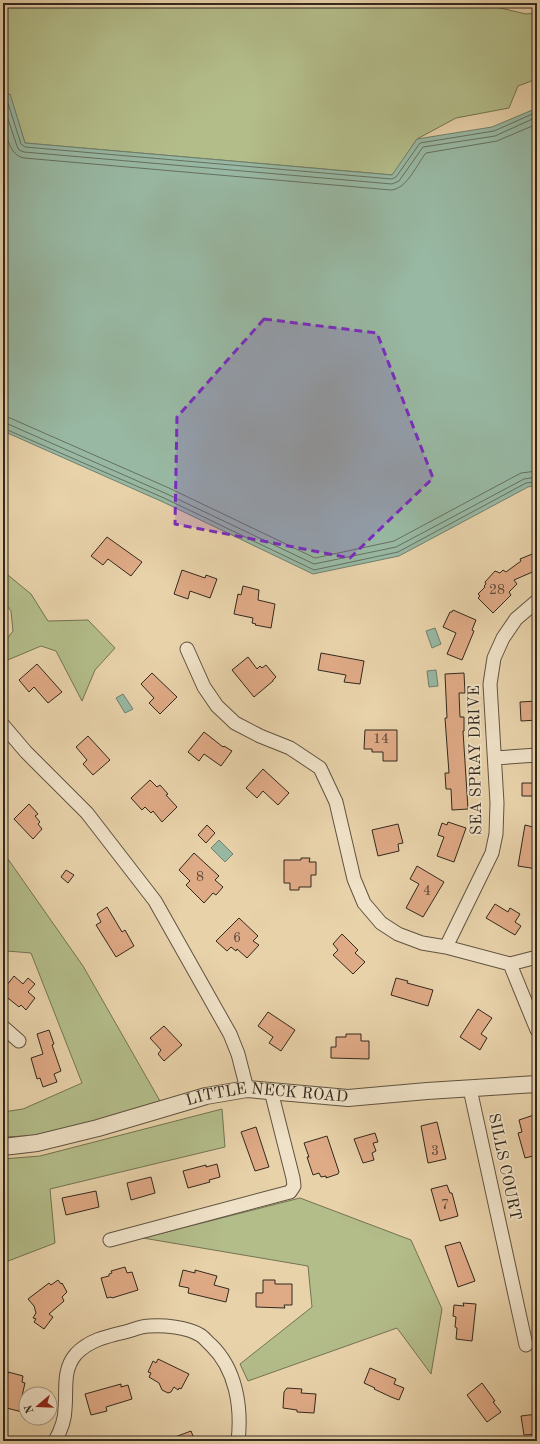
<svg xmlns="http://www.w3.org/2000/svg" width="540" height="1444" font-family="'Old Standard TT',serif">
  <rect width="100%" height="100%" fill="#e8d2aa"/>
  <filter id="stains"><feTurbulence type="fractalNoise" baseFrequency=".005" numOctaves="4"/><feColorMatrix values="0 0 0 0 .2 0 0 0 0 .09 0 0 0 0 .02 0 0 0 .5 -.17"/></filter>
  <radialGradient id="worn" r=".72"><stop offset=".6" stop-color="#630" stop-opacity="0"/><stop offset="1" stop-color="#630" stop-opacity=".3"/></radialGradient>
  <path fill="#b3bd8a" stroke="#737354" d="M3,3h476l47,11 11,-1v66l-19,7 -9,22 -53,10 -39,21 -24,36 -368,-32 -15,-48 -7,-1z
    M3,571l28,23 17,27 40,-1 27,28 -20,22 -13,31 -26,-50 -15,-5 -38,16v-18l10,-13 -2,-20 -8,-10z
    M3,852l80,114 77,135 -114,34 -43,2v-25l20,-3 59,-26 -51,-130 -24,-2 -4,4z
    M222,1109l3,38 -175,42 5,54 -52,20v-104l37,-3z
    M300,1198l111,42 31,69 -11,65 -34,-46 -149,53 -8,-17 72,-57 -4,-41 -165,-28z"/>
  <path fill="#98b8a3" stroke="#707f6d" d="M10,94l15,49 367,32 25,-36 75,-12 45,-19v377l-9,2 -129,69 -86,18 -150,-72 -160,-71v-336z
    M435,628l6,16 -9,4 -6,-17z
    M436,670l2,16 -9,1 -2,-16z
    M123,694l10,15 -8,4 -9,-15z
    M219,840l14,14 -8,8 -14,-14z"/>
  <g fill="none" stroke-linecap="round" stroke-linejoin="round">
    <path stroke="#667060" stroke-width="1" d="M3,98l4,2 14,44 4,3 367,32 4,-2 24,-34 74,-12 43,-19
      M3,104l14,42 2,4 5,2 368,32 7,-3 24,-34 72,-11 42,-19
      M3,123c4,13 6,32 21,35l367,32c16,-1 26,-26 35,-37l71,-12 40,-17
      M3,417l7,1 159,70 146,70 79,-17 127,-68 16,-2
      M3,423l5,1 159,70 147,70 82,-17 128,-68 13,-2
      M3,428l161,70 150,72 84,-18 128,-69 11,-1"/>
  </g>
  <path fill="#dfaa86" stroke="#33291d" d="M107,537l35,25 -11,14 -23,-17 -5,6 -12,-9z
    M537,552v18l-23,10 3,4 -8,8 2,3 -18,18 -15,-15 2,-2 -2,-2 7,-7 -1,-1 2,-2 -1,-2 10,-11 5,2 3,-3 3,2 15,-11 -1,-2z
    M182,570l23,8 1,-3 11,4 -7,19 -20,-7 -2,8 -14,-5z
    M243,586l16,4 -1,10 17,4 -4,24 -16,-3 1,-1 -4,-1 1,-5 -19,-4 4,-20 3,1z
    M453,610l23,10 -4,10 2,1 -12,29 -15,-6 9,-21 -13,-6 7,-15h2z
    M321,653l43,8 -4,23 -16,-2 2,-7 -28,-5z
    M248,657l9,12 3,-3 2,2 4,-3 10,12 -3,3v1l-19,16 -22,-27z
    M37,664l25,28 -14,11 -14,-16 -5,5 -10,-12z
    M152,673l25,24 -17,17 -11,-11 5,-5 -13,-14z
    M464,673l1,20h-6l1,24h4v14h-1l5,78 -16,1 -1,-21h-5l-1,-16h4l-4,-55h2l-2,-44z
    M537,701v19l-16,1 -1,-19z
    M365,730h32v31h-14v-9h-11v-3h-8z
    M204,732l19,15 1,-1 8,5 -11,15 -17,-12 -5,7 -11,-9z
    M88,736l22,24 -17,15 -10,-11 4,-4 -11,-13z
    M263,769l26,24 -11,12 -15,-14 -6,7 -11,-10z
    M150,780l7,7 3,-2 8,9 -2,1 11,12 -15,15 -9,-11 -2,2 -6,-6 -3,3 -11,-12z
    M522,783h15v13h-15z
    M29,804l9,10 -3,2 5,6 -2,2 4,5 -9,10 -19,-20z
    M448,822l18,6 -12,34 -17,-6 7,-19 -6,-2 4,-12 5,2z
    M398,824l5,19 -5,1 1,7 -21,5 -6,-26z
    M207,825l8,8 -9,10 -8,-8z
    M525,825l12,3v41l-19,-3z
    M194,853l25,23 -4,4 8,7 -7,8 -3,-2 -9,10 -18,-18 4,-4 -11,-11z
    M301,858h9l-1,4h7v13h-5v12h-12v3h-9v-7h-6v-23h17z
    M417,866l27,16 -21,35 -17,-9 13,-24 -9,-5z
    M66,870l8,5 -6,8 -7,-6z
    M495,904l13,8 2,-4 10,6 -5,8 6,4 -6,9 -29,-17z
    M107,907l15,25 3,-2 9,16 -18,11 -20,-32 5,-3 -4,-8z
    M239,918l19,18 -5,5 6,4 -12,13 -10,-9 -1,2 -5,-4 -4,4 -11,-10z
    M342,934l16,16 -3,3 10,9 -12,12 -20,-19 5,-5 -5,-6z
    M14,976l9,8 5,-6 7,6 -7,8 7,6 -9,12 -5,-5 -2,2 -16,-13v-4z
    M396,978l12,3 -1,2 26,7 -5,16 -37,-11z
    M478,1009l14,9 -11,16 6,4 -7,12 -20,-13z
    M268,1012l27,18 -14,21 -12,-8 4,-6 -15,-11z
    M164,1026l18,19 -18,16 -6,-7 3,-4 -11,-12z
    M49,1030l5,14 -2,1 9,26 -7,3 3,8 -14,5 -3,-9 -3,1 -6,-21 12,-4 -6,-20z
    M346,1034h15v7h8v18l-38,-1v-11h5v-10h10z
    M534,1115l3,11v29l-12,3 -7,-25 4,-1 -3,-12z
    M437,1122l9,37 -18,4 -7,-37z
    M256,1127l13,40 -14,4 -14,-39z
    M375,1133l3,9 -5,1 3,8 -4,2 2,7 -11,3 -9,-24z
    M327,1136l12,36 -1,2 -12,4v-2l-5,1 -2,-4 -6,2 -6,-18h2l-5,-14z
    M217,1164l3,13 -11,3 1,2 -22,6 -5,-17 23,-6v2z
    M151,1177l4,16 -24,7 -4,-17z
    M447,1185l3,8h2l6,23 -18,5 -9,-32z
    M96,1191l3,16 -33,8 -4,-17z
    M460,1242l15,39 -17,6 -13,-41z
    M125,1267l2,6 5,-1 6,18 -26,8 -1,-1 -4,1 -6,-20 8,-2v-2l3,-1 -1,-2z
    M183,1270l12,3v-3l22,6 -3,9 15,4 -3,13 -38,-9 1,-5 -10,-2z
    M58,1280l3,4 1,-1 5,9 -5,5 2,4 -15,13 4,3 -9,12 -10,-7 2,-3 -3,-1 3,-5 -2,-7 -6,-7 21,-16 2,2z
    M263,1280h12v4h17v21h-8l1,3 -29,-1v-14h7z
    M463,1303l13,1 -4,37 -16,-2 1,-11 -2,-1 1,-10 -3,-1 1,-11 10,1z
    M158,1359l31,15 -8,15 -2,-1 -1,2 -4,-3 -3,5 -3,1 -6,-3 -3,-7 -10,-6 2,-4 -3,-1 5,-11 3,2z
    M370,1368l26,11 -2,5 10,4 -5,12 -8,-3 -17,-8 1,-1 -11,-5z
    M8,1372l15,4 -1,6 3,1 -3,13 3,1 -3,15 -19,-5v-31l4,1z
    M482,1383l13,18 -2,1 8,10 -14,10 -20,-27z
    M121,1384v3l7,-2 4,14 -26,8 1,4 -16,4 -6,-21z
    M287,1388l15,1 -1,4 15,1 -2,19 -17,-1v-2l-14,-2 1,-16z
    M537,1414v20l-13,1 -3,-19z
    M191,1431l4,10h-28v-1z"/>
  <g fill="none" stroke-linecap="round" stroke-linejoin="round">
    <defs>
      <path id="minor" d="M187,649l17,38 13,19 18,17 25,13 30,12 30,20 16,34 18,77 10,24 17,20 17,11 24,9 24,4 64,17 27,66
        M3,725l23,27 61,61 68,88 75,133 8,20 9,35
        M495,758l42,-3
        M446,947l46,-94 4,-19 1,-31 -7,-119 4,-26 9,-20 13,-19 21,-18
        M510,964l27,-7
        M3,1027l16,14
        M470,1089l56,256
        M110,1240l180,-48 4,-6 -1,-8 -22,-87
        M55,1441c5,-9 10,-21 10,-32 2,-19 -3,-39 11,-55 13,-14 32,-18 49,-22 8,-2 16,-6 24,-6 15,-1 38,1 51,9 4,2 7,7 11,10 25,24 31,62 27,96"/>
      <g id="tertiary">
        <path id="s1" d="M3,1147l34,-4 61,-15 108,-32 41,-7 101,9 79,-7 110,-7"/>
      </g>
    </defs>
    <use href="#minor" stroke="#605340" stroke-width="15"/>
    <use href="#tertiary" stroke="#605340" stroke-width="18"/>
    <use href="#minor" stroke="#f0e2c8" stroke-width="13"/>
    <use href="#tertiary" stroke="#f0e2c8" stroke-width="16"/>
  </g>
  <path fill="#7b2cbf" fill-opacity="0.2" stroke="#7b2cbf" stroke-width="3" stroke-dasharray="8 5" stroke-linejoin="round" d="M264,319l113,14 56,145 -83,80 -175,-34 2,-107z"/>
  <g text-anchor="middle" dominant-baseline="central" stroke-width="3.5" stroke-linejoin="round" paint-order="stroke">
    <g font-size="14" fill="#5e4937">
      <text x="497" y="590">28</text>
      <text x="381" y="739">14</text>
      <text x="200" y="877">8</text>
      <text x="427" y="891">4</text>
      <text x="237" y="938">6</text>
      <text x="435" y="1151">3</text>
      <text x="445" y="1205">7</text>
    </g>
    <g font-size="16" fill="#33291d" stroke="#f0e2c8">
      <text transform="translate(476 760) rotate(-91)">SEA SPRAY DRIVE</text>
      <text stroke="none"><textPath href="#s1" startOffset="271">LITTLE NECK ROAD</textPath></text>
      <text transform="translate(504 1167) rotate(78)">SILLS COURT</text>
    </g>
  </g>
  <rect width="540" height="1444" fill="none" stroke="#e8d2aa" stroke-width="16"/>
  <rect x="4" y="4" width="532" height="1436" fill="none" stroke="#33291d" stroke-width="2"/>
  <rect x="8" y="8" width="524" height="1428" fill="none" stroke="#33291d"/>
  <g transform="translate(38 1406) rotate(251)"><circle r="19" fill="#f0e2c8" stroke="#a49884"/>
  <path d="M0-3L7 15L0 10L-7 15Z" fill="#8f2418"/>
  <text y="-6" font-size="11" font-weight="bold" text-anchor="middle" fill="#33291d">N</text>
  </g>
  <rect width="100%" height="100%" filter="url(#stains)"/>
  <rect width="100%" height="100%" fill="url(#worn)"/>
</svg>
